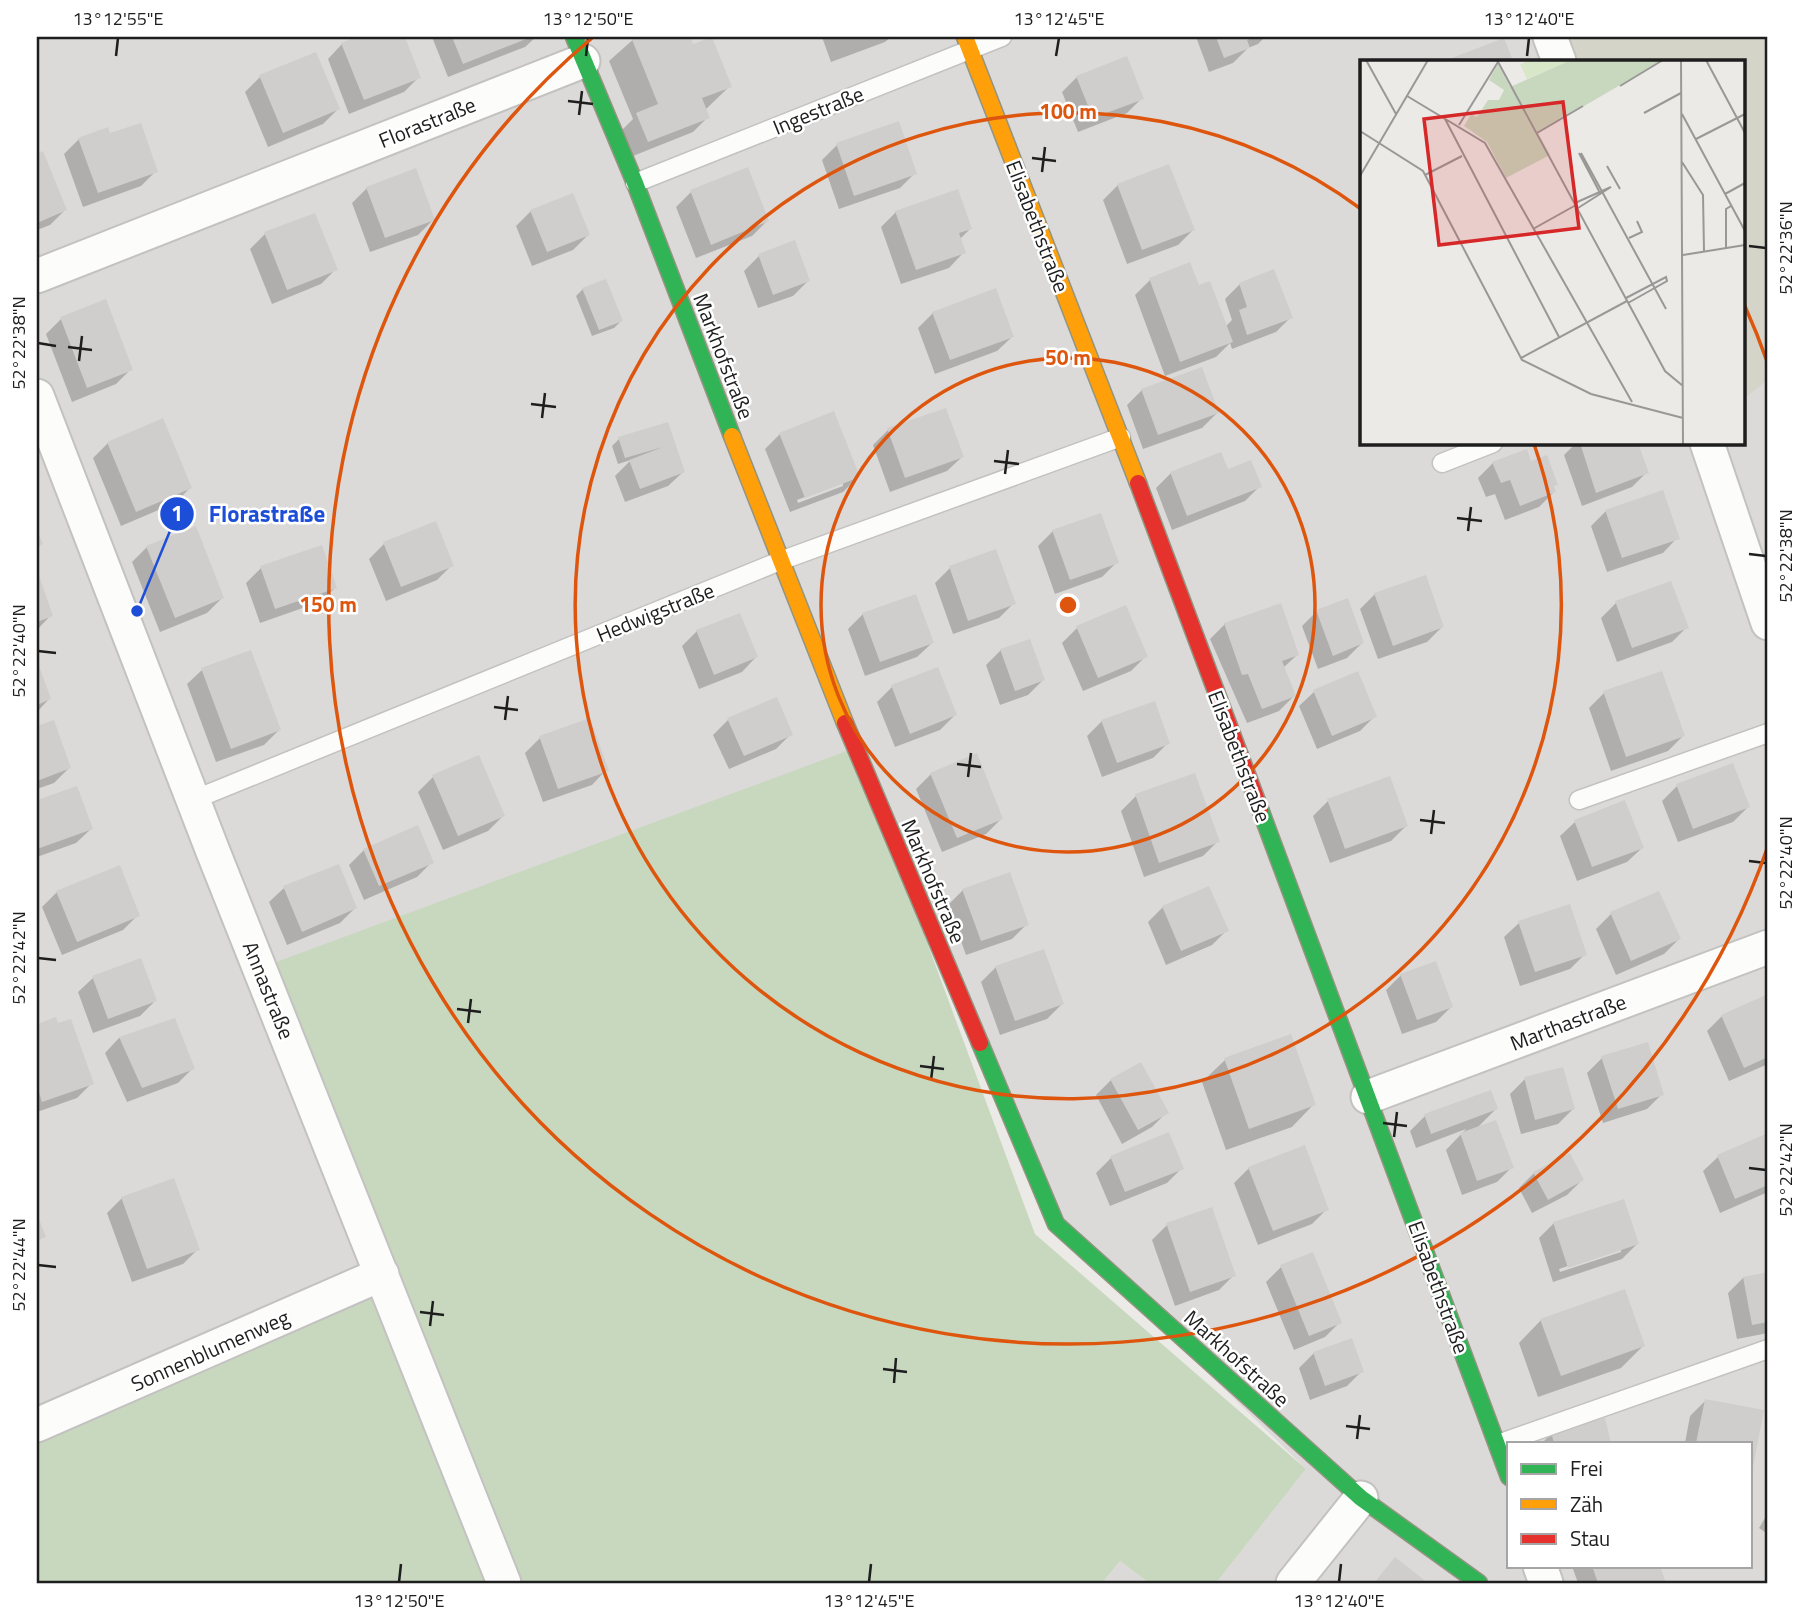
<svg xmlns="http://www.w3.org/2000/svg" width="1805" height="1620" font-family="'Titillium Web',sans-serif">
  <rect width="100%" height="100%" fill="#eceae7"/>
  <path fill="#dbdad8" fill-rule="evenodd" d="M37,37h1513l9,24h-197v382h382v-44l24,-19v1203h-552l90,-114 -250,-245 -202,-476 -472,526 -345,151zM1509,1443h242v123h-242z
    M1120,1561l29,22h-47z"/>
  <path fill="#d5d4c9" d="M1550,37h218v343l-24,19v-338h-185z"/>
  <path fill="#c8d8bf" d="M855,748l180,486 271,235 -90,114h-67l-29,-22 -18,22h-1065v-158l345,-151 -122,-306z"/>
  <path fill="#0003" fill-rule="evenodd" d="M361,37h42l16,40 -15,15 -55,22 -21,-55 14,-15z
    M432,37h104l-11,10 -77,30z
    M636,37h53l3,9 38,40 -25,24 3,7 -15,15 -60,24 -11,-26 11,-11 -24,-58z
    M822,37h69l-6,5 -54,20z
    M1196,37h69l-7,7 -10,4 -15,15 -24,9z
    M260,77l78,32 -15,15 -55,23 -23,-55z
    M1077,77l65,21 -15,15 -49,19 -16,-40z
    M109,135l47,36 -15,15 -58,21 -19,-53 15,-15z
    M837,145l78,28 -15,15 -61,21 -17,-49z
    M42,154l23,56 -15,15 -13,5v-74z
    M747,169l20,52 -15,15 -56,22 -20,-51 15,-15z
    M1118,185l75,45 -15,15 -51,19 -24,-64z
    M367,188l66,32 -15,15 -48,17 -18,-49z
    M531,211l57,24 -15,15 -41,16 -16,-40z
    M896,212l74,17 -11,11 4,13 -14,15 -48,16 -20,-57z
    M265,234l71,35 -15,15 -49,20 -22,-55z
    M759,256l49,25 -15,15 -35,12 -14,-37z
    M1189,265l9,22 27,40 7,-7 -7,-21 15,-15 51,33 -15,15 -44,17 -2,-6 -14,14 -51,19 -30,-81 15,-15z
    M583,289l38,32 -7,7 -22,8 -16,-40z
    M995,291l17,46 -15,14 -62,23 -17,-46 15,-15z
    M105,301l26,68 -15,15 -44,18 -26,-68 15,-15z
    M1142,390l75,23 -15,15 -59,21 -16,-44z
    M667,424l16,48 -15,14 -43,16 -10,-26 16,-16 -13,4 -6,-18 7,-7z
    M888,430l74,27 -15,14 -57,21 -17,-47z
    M780,434l78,43 -15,15 -53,20 -25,-63zM843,482v4l-45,17 -1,-3z
    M108,443l82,45 -15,15 -54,23 -28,-68z
    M1576,443h60l11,29 -15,15 -50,19 -18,-51z
    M1493,463h37l24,29 -15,15 -34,13 -10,-26 -9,3 -8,-19z
    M1227,471l33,15 -15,15 -73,29 -16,-42 15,-15z
    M1606,511l71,27 -14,15 -56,19 -16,-46z
    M1053,531l64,31 -15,15 -47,17 -17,-48z
    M384,544l68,21 -15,15 -51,21 -17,-42z
    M147,547l75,51 -15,15 -47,19 -28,-70z
    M261,568l74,20 -15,14 -60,21 -14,-40z
    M950,568l64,35 -15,15 -46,16 -18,-51z
    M37,574l14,41 -14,15z
    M1375,594l67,33 -15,15 -49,17 -18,-50z
    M1616,603l71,24 -15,15 -55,20 -16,-44z
    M1317,611l45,32 -15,15 -29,11 -16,-43z
    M863,614l69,29 -15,14 -52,19 -17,-47z
    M1225,624l72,31 -14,13 11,28 -15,15 -32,12 -37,-84z
    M1077,628l69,28 -15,15 -48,20 -21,-48z
    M697,631l59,26 -14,15 -43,17 -17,-43z
    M1001,650l42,30 -15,15 -28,10 -14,-40z
    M37,664l12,35 -12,13z
    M202,670l77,60 -15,15 -48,17 -29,-78z
    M1357,674l18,42 -15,15 -43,18 -18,-43 15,-14z
    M892,687l63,28 -15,15 -45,17 -18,-45z
    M1604,693l79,43 -15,15 -57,20 -22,-63z
    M728,720l63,14 -15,15 -47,20 -16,-34z
    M1102,721l66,22 -15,15 -51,19 -15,-41z
    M53,722l16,46 -15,15 -17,6v-61z
    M540,738l66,32 -14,15 -49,17 -18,-49z
    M478,758l25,58 -15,15 -45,19 -25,-58 15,-15z
    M931,774l70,45 -15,15 -44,18 -26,-63z
    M1677,786l71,21 -15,15 -55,20 -16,-41z
    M76,788l15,41 -15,14 -39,14v-55z
    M1136,796l82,45 -15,15 -59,21 -23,-66z
    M1328,801l78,25 -15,15 -61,22 -17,-47z
    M1575,822l67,26 -15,14 -50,19 -17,-45z
    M364,850l68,12 -15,15 -53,23 -15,-35z
    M284,888l71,20 -15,15 -53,22 -18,-43z
    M963,890l64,34 -15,15 -46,16 -18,-50z
    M57,892l81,23 -15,15 -61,25 -20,-48z
    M1658,893l21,46 -15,15 -48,21 -20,-46 15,-15z
    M1163,907l64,23 -15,15 -46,20 -18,-43z
    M1519,923l66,31 -15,15 -50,17 -16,-49z
    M996,967l66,37 -15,15 -47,16 -19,-53z
    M1401,975l50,32 -15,15 -34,12 -16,-44z
    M93,978l62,23 -15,15 -47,17 -15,-41z
    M1768,996v68l-39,17 -22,-50 15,-15z
    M55,1020l37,63 -15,15 -40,14v-86z
    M174,1020l19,48 -15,15 -51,19 -22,-49 14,-15z
    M1602,1058l60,36 -15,15 -44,14 -16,-50z
    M1225,1060l89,44 -22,23 -66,23 -24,-68z
    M1140,1064l27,48 -15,15 -30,17 -26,-49 15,-15z
    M1525,1079l48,30 -15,15 -37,10 -11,-40z
    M1496,1109l-20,20 36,38 -15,15 -35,13 -16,-45 20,-21 -50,19 -6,-17 15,-15z
    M1768,1135v57l-48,21 -17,-42 15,-14z
    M1111,1158l71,10 -15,15 -57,23 -14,-33z
    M1249,1168l78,41 -15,15 -54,21 -24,-62z
    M1534,1173l48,7 -15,15 -35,18 -13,-25z
    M122,1198l76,51 -15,15 -51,18 -25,-69z
    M1211,1209l23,66 -15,15 -44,16 -23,-66 15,-15z
    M1554,1223l83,21 -15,15 -69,23 -14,-44zM1621,1248v4l-61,20 -1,-3z
    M1312,1254l28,68 -15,15 -31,13 -28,-68 15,-15z
    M1768,1274v59l-31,6 -9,-46 15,-15z
    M1541,1320l102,26 -22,22 -83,29 -19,-54z
    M1314,1353l48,18 -15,15 -37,14 -11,-32z
    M1705,1401l57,11 -11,57v-26h-66l5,-27z
    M1603,1421l6,22h-67l10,-10z
    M1768,1513v21l-9,-6z
    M1572,1566h86l6,17h-86z"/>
  <path fill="#d0cecc" d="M356,37h49l16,41 -57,22 -23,-57z
    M452,37h79l-68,27z
    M631,37h60l2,7 19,-7 20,50 -30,11 8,20 -62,24 -12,-29 22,-9z
    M1216,37h38l-7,3 3,8 -26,10z
    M1504,38l9,23h-69z
    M316,52l24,57 -57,24 -24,-58z
    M1127,56l17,43 -51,19 -17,-42z
    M899,121l18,53 -63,22 -18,-53z
    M141,123l17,49 -60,21 -20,-55 30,-11 2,6z
    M43,151l24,59 -30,13v-69z
    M1169,164l26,66 -53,20 -25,-66z
    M748,167l21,54 -58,24 -21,-55z
    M416,168l19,52 -50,18 -19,-51z
    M958,189l14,40 -13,4 7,20 -50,17 -21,-59z
    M573,193l17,42 -43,17 -17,-42z
    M315,213l23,57 -51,20 -23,-58z
    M795,240l15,41 -37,14 -15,-41z
    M1190,262l9,23 11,-4 23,61 -53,20 -31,-84z
    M1274,269l19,49 -46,17 -8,-25 8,-3 -8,-24z
    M606,279l17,42 -24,9 -17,-42z
    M996,288l18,49 -64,23 -18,-48z
    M106,299l27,71 -46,18 -27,-71z
    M1202,367l17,46 -61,22 -17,-46z
    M946,408l18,49 -59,21 -18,-50z
    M834,411l26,66 -55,21 -26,-65z
    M163,418l29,70 -56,24 -29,-70z
    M668,422l17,50 -45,17 -11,-29 34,-13 -38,11 -7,-21z
    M1580,443h58l11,30 -53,20z
    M1527,449l4,12 16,-6 11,30 -4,1 2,6 -36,14 -10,-26 -9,3 -9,-21z
    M1221,452l7,17 23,-9 11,27 -75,29 -17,-44z
    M1663,490l17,49 -58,19 -17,-48z
    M1101,513l18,50 -49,17 -18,-50z
    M436,521l18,45 -53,21 -18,-45z
    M196,526l28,72 -49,20 -29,-72z
    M37,530l6,14 -6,3z
    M322,545l15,43 -62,21 -15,-43z
    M996,549l20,55 -48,17 -19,-55z
    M37,570l16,46 -16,6z
    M1426,575l18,52 -51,19 -19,-53z
    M1671,581l18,47 -57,20 -17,-47z
    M916,594l18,49 -54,19 -18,-49z
    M1348,598l16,45 -31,13 -17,-46z
    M1281,603l18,52 -17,6 14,35 -34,13 -14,-35 -6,1 -18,-52z
    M1126,605l22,52 -50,21 -22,-52z
    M740,613l18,44 -44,18 -18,-45z
    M1030,639l15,41 -30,11 -15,-42z
    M251,650l30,80 -50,19 -30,-81z
    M37,660l14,39 -14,6z
    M938,667l19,48 -47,19 -19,-49z
    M1358,671l19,46 -45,19 -19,-46z
    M1662,671l23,65 -59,21 -23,-66z
    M777,697l16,38 -49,21 -17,-38z
    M1155,701l15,43 -53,19 -16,-43z
    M590,718l19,53 -51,18 -19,-53z
    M54,720l17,48 -34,13v-55z
    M977,753l26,66 -46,19 -27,-65z
    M479,755l26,61 -47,20 -26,-61z
    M1733,763l17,44 -57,22 -17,-45z
    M1195,773l25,69 -61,21 -24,-69z
    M1390,776l18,50 -63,23 -18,-50z
    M77,786l16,43 -56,20v-49z
    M1625,800l19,48 -52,19 -18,-47z
    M418,825l16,38 -55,23 -16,-37z
    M339,864l18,44 -55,24 -19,-46z
    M120,865l20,51 -63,26 -21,-51z
    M1010,872l19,53 -48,16 -19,-52z
    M1209,886l20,45 -48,20 -19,-45z
    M1659,891l22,48 -50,22 -21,-49z
    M1570,904l17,51 -52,17 -17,-51z
    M1044,949l20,55 -49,17 -20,-55z
    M141,958l16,43 -49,18 -16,-43z
    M1436,961l17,46 -36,13 -17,-46z
    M1768,994v63l-24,11 -23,-53z
    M56,1017l2,6 13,-4 23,65 -52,18 -5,-16v-62z
    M175,1018l20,51 -53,19 -23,-51z
    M1291,1034l25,71 -67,24 -25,-71z
    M1648,1042l16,53 -46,14 -17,-53z
    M1141,1062l28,51 -31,17 -28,-51z
    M1563,1067l12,42 -40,11 -11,-43z
    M1491,1090l7,19 -67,25 -7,-20z
    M1496,1120l18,48 -37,13 -17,-48z
    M1169,1132l15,37 -59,23 -15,-36z
    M1768,1133v52l-33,14 -18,-44z
    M1305,1145l24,65 -56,21 -25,-64z
    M1570,1153l14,27 -36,20 -15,-28z
    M174,1178l26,72 -53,19 -26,-72z
    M1624,1199l15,45 -71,24 -15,-46z
    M1212,1207l24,69 -46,16 -24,-69z
    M37,1214l9,23 -9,4z
    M1313,1252l29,71 -33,13 -29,-71z
    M1768,1272v50l-16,3 -9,-48z
    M1625,1289l20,57 -84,30 -21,-57z
    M1352,1338l12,34 -39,14 -12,-34z
    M1705,1399l59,11 -12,62 -1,-29h-55z
    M1605,1418l6,25h-57l-3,-11z
    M1395,1557l33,26h-54z
    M1592,1566h68l6,17h-68z"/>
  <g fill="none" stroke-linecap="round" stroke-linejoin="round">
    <defs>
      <path id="lane" d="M635,183l367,-146
        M1442,463l51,-20
        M193,800l587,-239 341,-124
        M1579,800l189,-67
        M1498,1444l270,-95"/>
      <path id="street" d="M1550,37l9,24
        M37,276l546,-215
        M37,396l175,453 292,734
        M1707,443l61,180
        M1368,1097l400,-150
        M37,1425l345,-151
        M1540,1566l6,17
        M1293,1583l68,-85"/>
      <path id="fast" d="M574,37l61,146 97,253
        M1260,809l249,668
        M980,1043l76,181 305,274 118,85"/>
      <path id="slow" d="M965,37l173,446
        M732,436l113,287"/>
      <path id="jam" d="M1138,483l122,326
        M845,723l135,320"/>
    </defs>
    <use href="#lane" stroke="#c3c2c1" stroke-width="21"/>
    <use href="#street" stroke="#c3c2c1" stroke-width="37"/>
    <use href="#fast" stroke="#939481" stroke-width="19"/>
    <use href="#slow" stroke="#939481" stroke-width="19"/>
    <use href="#jam" stroke="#939481" stroke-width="19"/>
    <use href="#lane" stroke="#fcfcfb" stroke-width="18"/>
    <use href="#street" stroke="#fcfcfb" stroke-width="33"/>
    <use href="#fast" stroke="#30b455" stroke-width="16"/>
    <use href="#slow" stroke="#ff9f0a" stroke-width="16"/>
    <use href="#jam" stroke="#e5322d" stroke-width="16"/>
  </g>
  <path fill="none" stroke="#1e1e1e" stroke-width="2.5" d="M116,56l2,-18M586,56l2,-18M1056,56l3,-18M1527,56l2,-18M568,101l25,3M579,115l3,-24M1032,158l24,3M1042,172l3,-25M1749,246l17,2M38,343l18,3M68,347l24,3M79,361l3,-25M531,404l25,3M542,418l3,-25M994,461l25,3M1005,474l3,-24M1457,518l25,3M1468,531l3,-24M1749,554l17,2M38,651l18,2M494,707l24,3M505,720l3,-24M957,764l24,3M968,777l3,-24M1420,820l25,3M1431,834l3,-24M1749,861l17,2M38,958l18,2M457,1009l24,3M468,1023l3,-24M920,1066l24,3M931,1080l3,-24M1383,1123l24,3M1394,1137l3,-25M1749,1168l17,2M38,1265l18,2M420,1312l24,3M430,1326l3,-25M883,1369l24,3M894,1383l2,-25M1346,1426l24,3M1357,1439l3,-24M399,1582l2,-18M869,1582l2,-18M1339,1582l2,-18"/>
  <g fill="none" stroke="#de560d" stroke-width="3.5">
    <circle cx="1068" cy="605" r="247"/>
    <path d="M1534 444A493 493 0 1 1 1361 209"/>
    <path d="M1768 846A740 740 0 1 1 592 38M1744 304A740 740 0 0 1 1768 364"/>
  </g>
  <g text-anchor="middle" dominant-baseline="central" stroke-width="5" stroke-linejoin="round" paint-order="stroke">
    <g font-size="21" fill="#1e1e1e" stroke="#fff">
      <text transform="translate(818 110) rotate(-22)">Ingestraße</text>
      <text transform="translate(427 122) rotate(-22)">Florastraße</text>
      <text transform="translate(1038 226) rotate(69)">Elisabethstraße</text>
      <text transform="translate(724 356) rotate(69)">Markhofstraße</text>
      <text transform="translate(655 612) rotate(-22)">Hedwigstraße</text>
      <text transform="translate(1240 756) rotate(69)">Elisabethstraße</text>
      <text transform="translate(934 881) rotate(67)">Markhofstraße</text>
      <text transform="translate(269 990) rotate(68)">Annastraße</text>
      <text transform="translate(1568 1022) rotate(-21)">Marthastraße</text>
      <text transform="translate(1439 1287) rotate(70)">Elisabethstraße</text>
      <text transform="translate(210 1350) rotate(-24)">Sonnenblumenweg</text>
      <text transform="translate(1237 1358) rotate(42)">Markhofstraße</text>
    </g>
  </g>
  <g transform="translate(1360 60)">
    <rect width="385" height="385" fill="#eceae7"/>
    <path d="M168,0h43l-44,19 -7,-14z" fill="#d9e7c9"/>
    <path d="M211,0h92l-125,73 12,22 -44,23 -19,-36 -23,-16 7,-12 6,3 11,-17h11l5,-10 -15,-10 9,-16 12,23z" fill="#c8d8bf"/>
    <path fill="none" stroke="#9a9897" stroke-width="2" d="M6,0l30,54M137,0l168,311 18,15M321,0l2,385M346,0l39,73M260,26l43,-26M47,36l78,47 147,259M284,53l37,-20M322,54l63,117M84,57l115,220M99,65l39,-63M0,71l63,40 99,189 69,34 92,24M177,73l46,-27M336,79l49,-25M219,93l20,38M221,93l85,156M322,102l21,33 1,56M247,106l13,23M65,115l37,-19M0,116l68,-116M365,134l20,-11M215,143l36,-16 -33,21M173,169l43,-24M269,178l13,-6 -5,-11M366,188v-39l5,-3M323,195l62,-10M266,238l40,-21 1,4 -39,22M161,298l106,-57"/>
    <path fill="#d62828" fill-opacity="0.15" stroke="#d62828" stroke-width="3.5" d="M203,42l16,126 -140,17 -15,-126z"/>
    <rect width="385" height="385" fill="none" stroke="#1e1e1e" stroke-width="3.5"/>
  </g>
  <circle cx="1068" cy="605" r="10" fill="#de560d" stroke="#fff" stroke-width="3.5"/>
  <g font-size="21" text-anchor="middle" font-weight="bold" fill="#de560d" stroke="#fff" stroke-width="5" stroke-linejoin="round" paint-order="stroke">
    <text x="1068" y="119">100 m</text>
    <text x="1068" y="365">50 m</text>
    <text x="328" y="612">150 m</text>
  </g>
  <path fill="none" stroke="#1d4ed8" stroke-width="2.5" d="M137 611L177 514"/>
  <g fill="#1d4ed8" stroke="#fff" stroke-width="2.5">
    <circle cx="137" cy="611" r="7"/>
    <circle cx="177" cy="514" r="18"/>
  </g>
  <g font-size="21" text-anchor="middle" font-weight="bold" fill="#fff">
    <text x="177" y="521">1</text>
  </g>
  <g font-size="23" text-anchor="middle" font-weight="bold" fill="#1d4ed8" stroke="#fff" stroke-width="5" stroke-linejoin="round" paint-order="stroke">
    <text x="267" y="522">Florastraße</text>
  </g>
  <rect width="1805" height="1620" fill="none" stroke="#ffffff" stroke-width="77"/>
  <rect x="1507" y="1442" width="245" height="126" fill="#ffffff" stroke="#a5a5a5" stroke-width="2"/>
  <rect x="1521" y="1464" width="35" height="10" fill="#30b455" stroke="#a5a5a5" stroke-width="2"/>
  <text x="1570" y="1476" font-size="21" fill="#1e1e1e">Frei</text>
  <rect x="1521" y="1499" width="35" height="10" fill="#ff9f0a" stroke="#a5a5a5" stroke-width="2"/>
  <text x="1570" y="1512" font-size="21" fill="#1e1e1e">Zäh</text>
  <rect x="1521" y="1534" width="35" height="10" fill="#e5322d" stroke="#a5a5a5" stroke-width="2"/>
  <text x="1570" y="1546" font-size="21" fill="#1e1e1e">Stau</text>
  <rect x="38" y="38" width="1728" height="1544" fill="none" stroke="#1e1e1e" stroke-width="2.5"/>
  <g font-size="18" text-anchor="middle" fill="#1e1e1e">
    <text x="118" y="25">13°12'55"E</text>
    <text x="588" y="25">13°12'50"E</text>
    <text x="1059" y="25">13°12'45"E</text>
    <text x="1529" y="25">13°12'40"E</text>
    <text transform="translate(1786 248) rotate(-90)" y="6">52°22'36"N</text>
    <text transform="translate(19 343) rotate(-90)" y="6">52°22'38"N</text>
    <text transform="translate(1786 556) rotate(-90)" y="6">52°22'38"N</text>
    <text transform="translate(19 651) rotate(-90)" y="6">52°22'40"N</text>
    <text transform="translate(1786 863) rotate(-90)" y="6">52°22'40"N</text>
    <text transform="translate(19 958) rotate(-90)" y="6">52°22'42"N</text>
    <text transform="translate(1786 1170) rotate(-90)" y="6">52°22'42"N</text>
    <text transform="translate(19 1265) rotate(-90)" y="6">52°22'44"N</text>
    <text x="399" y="1607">13°12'50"E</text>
    <text x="869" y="1607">13°12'45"E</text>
    <text x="1339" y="1607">13°12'40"E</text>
  </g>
</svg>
